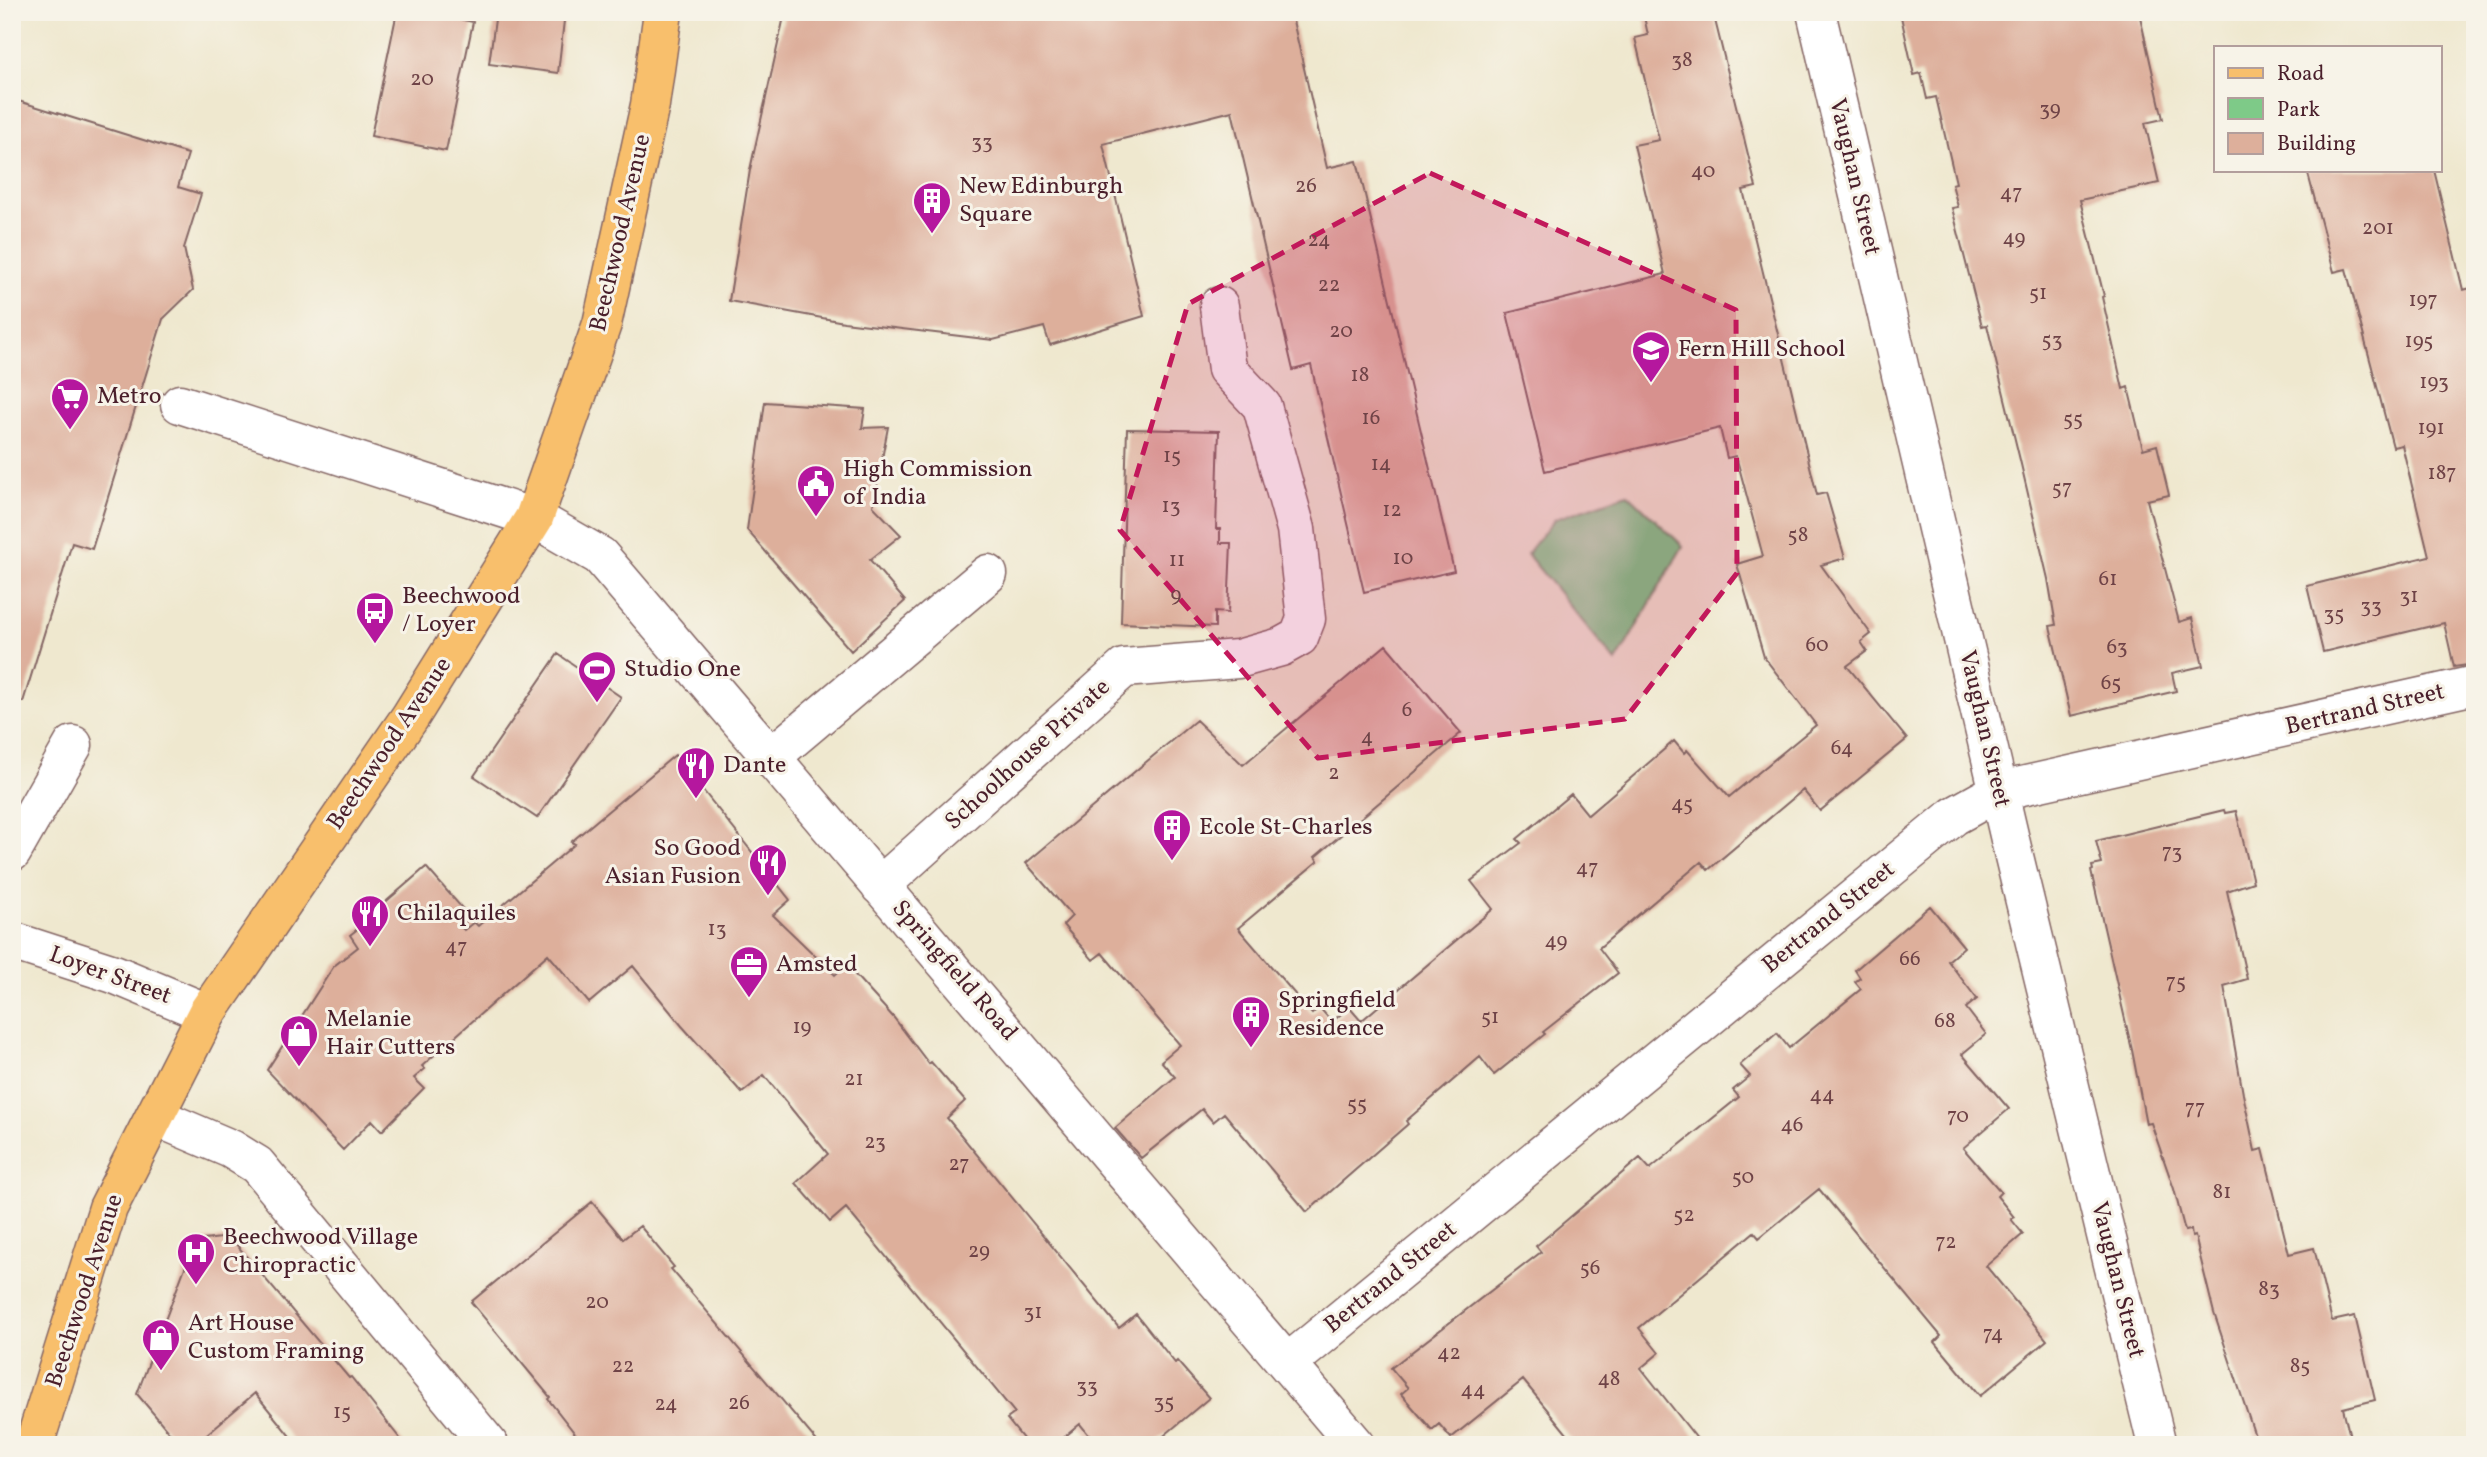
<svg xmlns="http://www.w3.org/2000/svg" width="2487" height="1457" font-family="Vollkorn,serif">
  <rect width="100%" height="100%" fill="#f7f3e8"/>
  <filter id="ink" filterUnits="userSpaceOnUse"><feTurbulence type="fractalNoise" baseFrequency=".0143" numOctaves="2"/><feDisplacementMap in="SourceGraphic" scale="14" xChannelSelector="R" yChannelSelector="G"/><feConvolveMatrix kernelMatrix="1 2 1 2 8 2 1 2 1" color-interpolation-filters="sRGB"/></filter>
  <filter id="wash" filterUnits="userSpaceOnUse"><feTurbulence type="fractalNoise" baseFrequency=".00686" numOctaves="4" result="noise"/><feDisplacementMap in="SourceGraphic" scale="28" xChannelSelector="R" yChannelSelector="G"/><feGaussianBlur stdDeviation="1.57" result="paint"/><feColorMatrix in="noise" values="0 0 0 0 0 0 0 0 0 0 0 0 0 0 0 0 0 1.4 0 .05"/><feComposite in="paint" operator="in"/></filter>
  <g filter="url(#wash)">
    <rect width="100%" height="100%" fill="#efe8cf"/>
    <path fill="#7eca88" stroke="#64745a" stroke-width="2" d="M1628,494l55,52 -67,116 -89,-108 28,-35z"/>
    <g id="blocks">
      <path fill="#ddaf9b" d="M397,12h30l46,10 -27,129 -75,-15z
        M496,12h69l-7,61 -69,-9z
        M785,12h506l36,156 30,-7 97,410 -90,21 -53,-227 -18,5 -61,-259 -129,33 41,172 -94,29 -6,-18 -51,13 -149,-18 -115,-21 21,-131z
        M1643,12h70l43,175 -13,3 74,305 9,-2 19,65 -24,7 50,69 -10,8 6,9 -20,15 60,73 -87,72 -17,-21 -95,80 -7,-8 -102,86 19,25 -75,59 2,2 -51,41 -14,-18 -74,64 2,3 -101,88 -83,-99 -11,9 -11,-13 -61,49 -26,-30 60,-51 -14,-16 19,-16 -78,-92 -9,7 -30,-35 9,-9 -46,-53 170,-143 47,45 143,-120 75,88 -146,124 3,4 -80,67 74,86 7,-7 13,15 17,-15 12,14 132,-112 -22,-28 50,-38 -4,-4 54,-45 17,21 86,-74 10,12 3,-3 42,47 87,-72 -52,-68 -27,-93 26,-8 -27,-100 -9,2 -7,-30 -175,43 -38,-158 158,-39 -31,-129 25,-5 -24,-102 13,-3z
        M1900,12h239l24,107 -18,4 14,60 -79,17 24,96 -2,1 21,92 5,-2 15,62 14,-4 12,50 -22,5 32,122 13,-4 11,48 -31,7 4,18 -105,25 -21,-90 6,-1 -8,-46 -28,-119 -33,-135 -5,1 -30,-118 6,-1 -6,-23 4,-1 -20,-86 -9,2 -6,-26 -7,2z
        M12,99l176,55 -10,33 23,7 -17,54 9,42 -30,29 -71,230 -20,-6 -49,159 -11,-2z
        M2307,170h127l29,120 12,-3v377l-21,3 -10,-44 -121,29 -16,-66 122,-30 -27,-111 -9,2 -47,-178 -12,3z
        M765,402l100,7 -3,19 26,-1 -15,79 28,29 -31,25 35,41 -54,50 -104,-121z
        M1127,429l92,2 -3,98h4v14h11l-3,70 -13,-1v15l-94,-4z
        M558,654l63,43 -84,121 -63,-42z
        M675,755l115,145 -17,15 62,60 11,-10 48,53 35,46 2,-2 34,39 -18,17 172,210 17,-14 39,49 2,-2 32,37 -56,47h-56l-17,-21 -25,21h-27l-21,-26 8,-6 -169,-205 -16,14 -34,-39 32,-29 -64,-79 -22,18 -60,-67 -49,-60 -44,37 -41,-49 -126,112 3,3 -11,9 10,10 -42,43 -10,-11 -29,30 -76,-80 67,-104 24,-19 -8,-12 33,-26 -2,-3 45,-39 43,49 -7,12 2,2 10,-8 4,4 97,-82 -4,-2z
        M2224,810l1,3 11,-2 17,71 -26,9 20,88 -23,7 19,108 12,57 8,-2 26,105 25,-6 18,73 23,-5 20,84 -32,8 9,37h-94l-44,-132 -19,-77 -3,1 -1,-7 -6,1 -11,-42 -23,-66 -5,1 -14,-74 -41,-179 2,-1 -1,-4 10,-2 -6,-23z
        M1930,906l34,41 -16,14 29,38 -11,9 20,26 -24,20 47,55 -46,39 38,44 -4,4 17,21 -3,2 12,15 -37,32 61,74 -67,56 -45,-54 6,-6 -122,-147 -60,49 -5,-6 -115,96 20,25 -18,15 61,77h-126l-53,-65 -72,58 -12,-14 -7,6 -31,-36 7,-6 -17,-20 150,-116 -5,-6 104,-88 10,11 89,-72 -6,-7 17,-14 -10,-11 37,-32 12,15 72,-59 -6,-7 5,-4 -5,-8z
        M592,1202l31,37 17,-13 34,41 -3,2 149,176h-236l-36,-46 2,-2 -79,-95z
        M230,1237l119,141 2,-1 54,68h-108l-42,-52 -61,52h-14l-43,-51 58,-153z"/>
    </g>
  </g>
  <g filter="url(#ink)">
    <use href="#blocks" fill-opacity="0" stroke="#846564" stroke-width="2"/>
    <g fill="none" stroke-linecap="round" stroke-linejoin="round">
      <defs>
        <path id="minor" d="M1816,12l196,836 145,597
          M180,404l354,114 66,38 756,889
          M771,757l217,-183
          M12,852l61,-107
          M880,886l244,-218 114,-9 43,-12 18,-10 7,-18 -10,-90 -34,-123 -35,-37 -8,-63
          M12,941l102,33 93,39
          M156,1117l75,32 26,16 232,280
          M1288,1363l666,-547 45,-25 476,-106"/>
        <path id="major" d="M34,1445l74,-237 99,-195 203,-296 124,-199 68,-194 48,-219 13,-93"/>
      </defs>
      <use href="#minor" stroke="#846564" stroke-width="41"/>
      <use href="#major" stroke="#846564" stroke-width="41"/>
      <use href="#minor" stroke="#fff" stroke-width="38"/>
      <use href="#major" stroke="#f8bf6c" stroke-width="38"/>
    </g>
  </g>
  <path fill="#c2185b" fill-opacity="0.2" stroke="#c2185b" stroke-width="5" stroke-dasharray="14 9" stroke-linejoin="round" d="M1430,173l306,137 1,263 -112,146 -307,39 -198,-228 68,-226z"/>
  <defs>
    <symbol id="building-pin" viewBox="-11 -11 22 30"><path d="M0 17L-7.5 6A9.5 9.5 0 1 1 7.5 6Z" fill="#b5179e" stroke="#f7f3e8"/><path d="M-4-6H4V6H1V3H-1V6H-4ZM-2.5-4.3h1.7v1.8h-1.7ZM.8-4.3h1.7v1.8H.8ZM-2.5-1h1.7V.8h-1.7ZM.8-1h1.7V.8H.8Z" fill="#fff"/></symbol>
    <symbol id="school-pin" viewBox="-11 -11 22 30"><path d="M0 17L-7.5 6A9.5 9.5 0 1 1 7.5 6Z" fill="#b5179e" stroke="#f7f3e8"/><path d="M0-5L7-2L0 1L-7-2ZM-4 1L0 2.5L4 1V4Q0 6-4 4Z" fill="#fff"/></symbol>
    <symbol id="supermarket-pin" viewBox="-11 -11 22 30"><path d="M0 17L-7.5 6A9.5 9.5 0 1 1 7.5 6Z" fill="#b5179e" stroke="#f7f3e8"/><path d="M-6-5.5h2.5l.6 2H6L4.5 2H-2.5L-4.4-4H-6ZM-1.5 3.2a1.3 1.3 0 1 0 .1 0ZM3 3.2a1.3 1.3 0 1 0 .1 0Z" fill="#fff"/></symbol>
    <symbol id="civic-pin" viewBox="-11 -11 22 30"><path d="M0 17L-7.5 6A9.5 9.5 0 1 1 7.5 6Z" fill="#b5179e" stroke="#f7f3e8"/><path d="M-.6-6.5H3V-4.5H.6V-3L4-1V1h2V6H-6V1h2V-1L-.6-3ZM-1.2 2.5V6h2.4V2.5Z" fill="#fff"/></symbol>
    <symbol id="bus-pin" viewBox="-11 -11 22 30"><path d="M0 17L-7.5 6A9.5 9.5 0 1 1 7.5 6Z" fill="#b5179e" stroke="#f7f3e8"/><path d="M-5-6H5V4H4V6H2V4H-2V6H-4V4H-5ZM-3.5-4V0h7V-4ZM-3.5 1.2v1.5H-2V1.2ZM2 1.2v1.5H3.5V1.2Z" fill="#fff"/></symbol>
    <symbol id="stadium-pin" viewBox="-11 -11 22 30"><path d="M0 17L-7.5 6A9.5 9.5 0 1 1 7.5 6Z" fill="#b5179e" stroke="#f7f3e8"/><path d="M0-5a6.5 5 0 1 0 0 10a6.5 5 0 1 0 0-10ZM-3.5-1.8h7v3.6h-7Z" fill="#fff"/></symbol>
    <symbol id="restaurant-pin" viewBox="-11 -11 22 30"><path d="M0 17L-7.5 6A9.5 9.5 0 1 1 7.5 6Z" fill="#b5179e" stroke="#f7f3e8"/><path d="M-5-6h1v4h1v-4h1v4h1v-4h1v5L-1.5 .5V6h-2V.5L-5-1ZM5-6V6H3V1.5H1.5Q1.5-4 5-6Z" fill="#fff"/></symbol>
    <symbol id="office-pin" viewBox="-11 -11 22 30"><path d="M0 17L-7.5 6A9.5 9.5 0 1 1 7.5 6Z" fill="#b5179e" stroke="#f7f3e8"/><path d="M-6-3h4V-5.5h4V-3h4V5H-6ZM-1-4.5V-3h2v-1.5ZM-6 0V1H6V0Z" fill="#fff"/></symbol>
    <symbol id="shop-pin" viewBox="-11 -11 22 30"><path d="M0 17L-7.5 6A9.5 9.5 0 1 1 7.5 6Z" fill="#b5179e" stroke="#f7f3e8"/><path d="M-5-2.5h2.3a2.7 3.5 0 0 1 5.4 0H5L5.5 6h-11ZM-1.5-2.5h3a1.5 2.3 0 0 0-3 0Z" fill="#fff"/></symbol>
    <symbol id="hospital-pin" viewBox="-11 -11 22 30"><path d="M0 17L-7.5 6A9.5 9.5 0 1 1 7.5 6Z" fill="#b5179e" stroke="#f7f3e8"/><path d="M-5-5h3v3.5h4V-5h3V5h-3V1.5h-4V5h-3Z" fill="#fff"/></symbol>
  </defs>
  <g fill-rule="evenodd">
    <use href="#building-pin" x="910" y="179" width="44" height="60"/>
    <use href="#school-pin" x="1629" y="328" width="44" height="60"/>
    <use href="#supermarket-pin" x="48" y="375" width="44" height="60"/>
    <use href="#civic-pin" x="794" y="462" width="44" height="60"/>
    <use href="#bus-pin" x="353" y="589" width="44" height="60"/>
    <use href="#stadium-pin" x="575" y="648" width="44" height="60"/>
    <use href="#restaurant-pin" x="674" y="744" width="44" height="60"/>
    <use href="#building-pin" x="1150" y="806" width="44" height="60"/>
    <use href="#restaurant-pin" x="746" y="841" width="44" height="60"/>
    <use href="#restaurant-pin" x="348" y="892" width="44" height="60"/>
    <use href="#office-pin" x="727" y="943" width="44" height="60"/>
    <use href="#building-pin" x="1229" y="993" width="44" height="60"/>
    <use href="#shop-pin" x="277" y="1012" width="44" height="60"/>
    <use href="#hospital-pin" x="174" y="1230" width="44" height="60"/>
    <use href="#shop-pin" x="139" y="1316" width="44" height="60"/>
  </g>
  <g text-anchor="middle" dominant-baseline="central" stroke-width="6" stroke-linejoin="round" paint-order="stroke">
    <g font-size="21" fill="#6f4347">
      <text x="1682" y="60">38</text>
      <text x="422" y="79">20</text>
      <text x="2050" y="109">39</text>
      <text x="982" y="142">33</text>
      <text x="1703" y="171">40</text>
      <text x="1306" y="186">26</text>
      <text x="2011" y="193">47</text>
      <text x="2378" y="228">201</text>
      <text x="2014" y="238">49</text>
      <text x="1319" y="240">24</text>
      <text x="1329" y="285">22</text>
      <text x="2038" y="293">51</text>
      <text x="2423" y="300">197</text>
      <text x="1341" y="331">20</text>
      <text x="2052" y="340">53</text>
      <text x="2419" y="341">195</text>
      <text x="1360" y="375">18</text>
      <text x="2434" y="382">193</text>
      <text x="1371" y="418">16</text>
      <text x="2073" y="419">55</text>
      <text x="2431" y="428">191</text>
      <text x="1172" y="456">15</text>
      <text x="1381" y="464">14</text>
      <text x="2442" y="473">187</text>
      <text x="2062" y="488">57</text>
      <text x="1171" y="506">13</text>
      <text x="1392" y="510">12</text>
      <text x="1798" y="535">58</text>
      <text x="1403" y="558">10</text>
      <text x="1177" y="560">11</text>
      <text x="2108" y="579">61</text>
      <text x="1176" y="595">9</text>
      <text x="2409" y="596">31</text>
      <text x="2371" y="606">33</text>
      <text x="2334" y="614">35</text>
      <text x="1817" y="645">60</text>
      <text x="2117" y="647">63</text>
      <text x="2111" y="683">65</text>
      <text x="1407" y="710">6</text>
      <text x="1367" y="737">4</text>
      <text x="1842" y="748">64</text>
      <text x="1334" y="773">2</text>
      <text x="1682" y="804">45</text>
      <text x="2172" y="852">73</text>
      <text x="1587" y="868">47</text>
      <text x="717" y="929">13</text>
      <text x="1556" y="941">49</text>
      <text x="456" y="947">47</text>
      <text x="1910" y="959">66</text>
      <text x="2176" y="982">75</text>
      <text x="1490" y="1017">51</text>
      <text x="1945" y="1021">68</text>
      <text x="802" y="1027">19</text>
      <text x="854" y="1079">21</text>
      <text x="1822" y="1095">44</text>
      <text x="1357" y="1104">55</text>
      <text x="2195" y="1108">77</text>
      <text x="1958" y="1116">70</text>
      <text x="1792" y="1125">46</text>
      <text x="875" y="1142">23</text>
      <text x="959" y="1164">27</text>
      <text x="1743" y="1177">50</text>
      <text x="2222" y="1192">81</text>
      <text x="1684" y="1215">52</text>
      <text x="1946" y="1242">72</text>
      <text x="979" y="1251">29</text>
      <text x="1590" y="1268">56</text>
      <text x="2269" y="1289">83</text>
      <text x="597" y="1302">20</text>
      <text x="1033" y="1312">31</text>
      <text x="1993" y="1334">74</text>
      <text x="1449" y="1353">42</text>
      <text x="623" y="1366">22</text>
      <text x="2300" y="1366">85</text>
      <text x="1609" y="1379">48</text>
      <text x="1087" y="1386">33</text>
      <text x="1473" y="1390">44</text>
      <text x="1164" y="1402">35</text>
      <text x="739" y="1403">26</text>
      <text x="666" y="1404">24</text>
      <text x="342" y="1412">15</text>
    </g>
    <g font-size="24" fill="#4a1f2b" stroke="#f7f3e8">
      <text transform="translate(1854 177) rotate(77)">Vaughan Street</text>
      <text transform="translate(621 233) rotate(-77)">Beechwood Avenue</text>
      <text transform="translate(2365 710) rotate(-13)">Bertrand Street</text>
      <text transform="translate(1984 729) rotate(77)">Vaughan Street</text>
      <text transform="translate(390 744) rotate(-56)">Beechwood Avenue</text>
      <text transform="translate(1028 755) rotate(-42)">Schoolhouse Private</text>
      <text transform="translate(1829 918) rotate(-39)">Bertrand Street</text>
      <text transform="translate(954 971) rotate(49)">Springfield Road</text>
      <text transform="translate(110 976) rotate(20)">Loyer Street</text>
      <text transform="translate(1391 1278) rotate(-39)">Bertrand Street</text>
      <text transform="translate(2117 1280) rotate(76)">Vaughan Street</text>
      <text transform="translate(85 1291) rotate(-72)">Beechwood Avenue</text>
    </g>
    <g font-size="24" fill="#4a1f2b" stroke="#f7f3e8" text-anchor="start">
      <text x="959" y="187">New Edinburgh<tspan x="959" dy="28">Square</tspan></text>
      <text x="1678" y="350">Fern Hill School</text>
      <text x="97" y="397">Metro</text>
      <text x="843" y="470">High Commission<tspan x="843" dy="28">of India</tspan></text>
      <text x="402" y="597">Beechwood<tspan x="402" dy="28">/ Loyer</tspan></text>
      <text x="624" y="670">Studio One</text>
      <text x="723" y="766">Dante</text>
      <text x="1199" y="828">Ecole St-Charles</text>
      <text x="741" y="849" text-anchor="end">So Good<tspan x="741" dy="28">Asian Fusion</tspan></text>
      <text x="397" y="914">Chilaquiles</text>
      <text x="776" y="965">Amsted</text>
      <text x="1278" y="1001">Springfield<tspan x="1278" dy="28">Residence</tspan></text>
      <text x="326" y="1020">Melanie<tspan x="326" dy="28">Hair Cutters</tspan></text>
      <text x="223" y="1238">Beechwood Village<tspan x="223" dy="28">Chiropractic</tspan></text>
      <text x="188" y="1324">Art House<tspan x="188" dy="28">Custom Framing</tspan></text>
    </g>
  </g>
  <rect width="2487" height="1457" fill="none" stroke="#f7f3e8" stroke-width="42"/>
  <rect x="2214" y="46" width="228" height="126" fill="#f7f3e8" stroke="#b29e9c" stroke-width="2"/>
  <rect x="2228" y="68" width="35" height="10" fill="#f8bf6c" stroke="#b29e9c" stroke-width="2"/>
  <text x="2277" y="80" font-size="21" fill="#4a1f2b">Road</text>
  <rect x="2228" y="98" width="35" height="21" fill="#7eca88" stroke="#b29e9c" stroke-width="2"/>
  <text x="2277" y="116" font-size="21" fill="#4a1f2b">Park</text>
  <rect x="2228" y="133" width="35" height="21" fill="#ddaf9b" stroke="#b29e9c" stroke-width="2"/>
  <text x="2277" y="150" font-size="21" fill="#4a1f2b">Building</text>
</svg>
